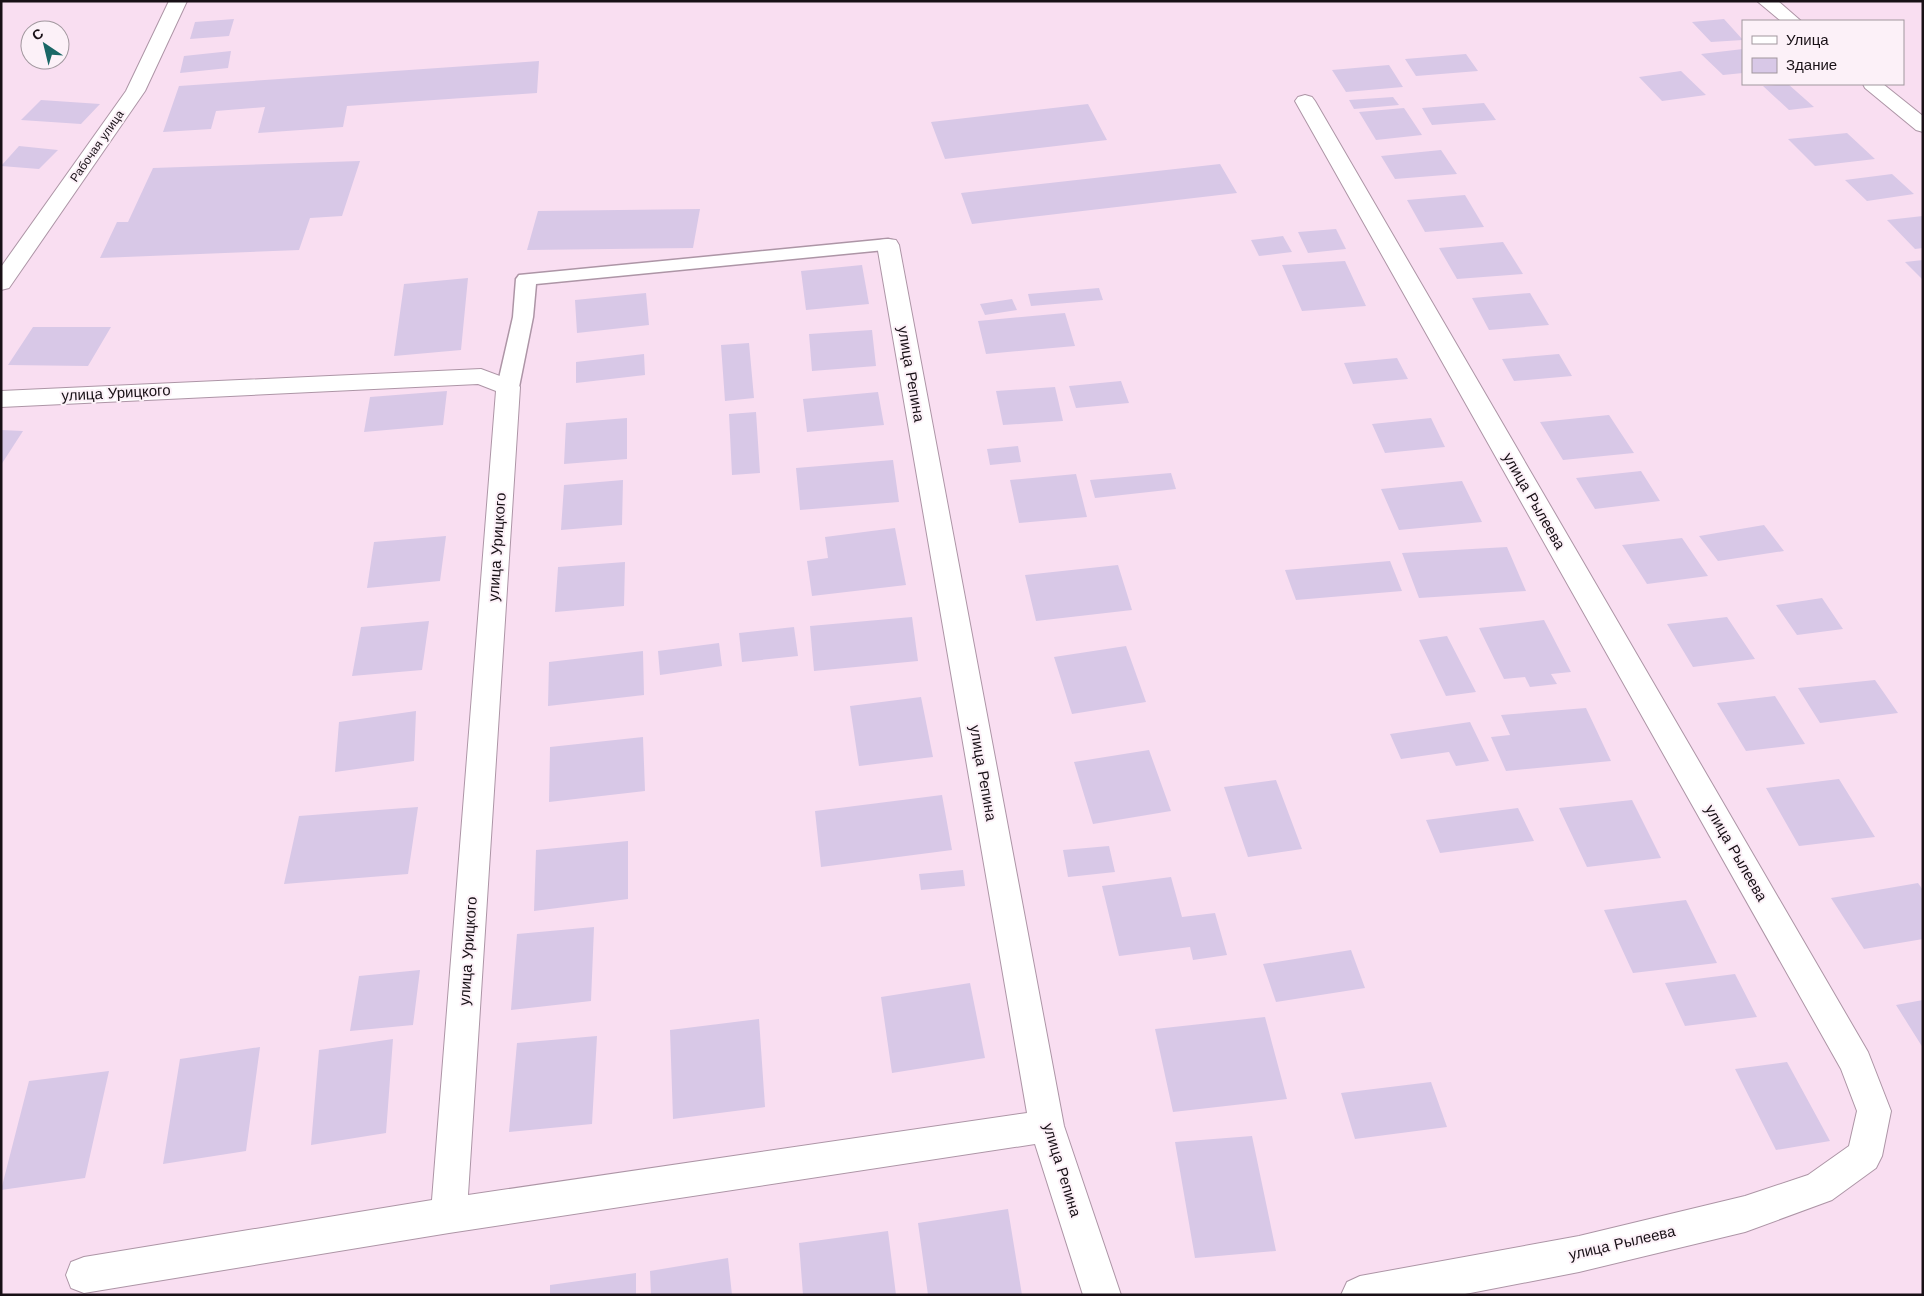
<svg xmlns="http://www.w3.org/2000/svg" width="1924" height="1296" font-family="'Work Sans',sans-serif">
  <rect width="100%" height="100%" fill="#f9def1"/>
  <path fill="#d8c8e7" d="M234,19l-5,17 -39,3 5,-17z
    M1724,19l19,21 -32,2 -19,-20z
    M1743,49v24l-20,2 -22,-21z
    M231,51l-3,17 -48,5 4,-17z
    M1466,54l12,17 -62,5 -11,-17z
    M539,61l-2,32 -190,13 -4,21 -85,6 7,-26 -49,4 -5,18 -48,3 16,-46z
    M1389,65l14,22 -57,5 -14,-22z
    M1681,71l25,24 -44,6 -23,-24z
    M1788,84l26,23 -25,3 -26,-24z
    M1393,97l6,8 -45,4 -5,-9z
    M41,100l59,4 -19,20 -60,-4z
    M1484,103l12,17 -64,5 -10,-17z
    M1088,104l19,36 -162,19 -14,-37z
    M1404,108l18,27 -46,5 -17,-28z
    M1847,133l28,26 -60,7 -27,-27z
    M19,146l39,4 -19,19 -38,-3z
    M1441,150l16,24 -62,5 -14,-23z
    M360,161l-18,55 -32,2 -11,32 -199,8 17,-36h11l25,-54z
    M1220,164l17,29 -265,31 -11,-31z
    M1892,174l22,20 -47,7 -22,-21z
    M1465,195l19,32 -59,5 -18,-32z
    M700,209l-7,39 -166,2 11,-39z
    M1923,216v32l-8,1 -28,-29z
    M1336,229l10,20 -38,4 -10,-21z
    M1283,236l9,16 -33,4 -8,-16z
    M1503,242l20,32 -66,5 -18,-31z
    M1923,260v20l-18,-18z
    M1345,261l21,45 -64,5 -20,-46z
    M862,265l7,39 -63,6 -5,-39z
    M468,278l-7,72 -67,6 10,-72z
    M1099,288l4,12 -72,6 -3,-12z
    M646,293l3,32 -72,8 -2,-33z
    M1530,293l19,32 -60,5 -17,-32z
    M1012,299l5,11 -32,5 -5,-11z
    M1065,313l10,33 -89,8 -8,-33z
    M33,327h78l-23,39 -80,-1z
    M872,330l4,36 -64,5 -3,-37z
    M749,343l5,55 -29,3 -4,-56z
    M644,354l1,21 -69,8v-21z
    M1559,354l13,22 -58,5 -12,-22z
    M1397,358l11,21 -55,5 -9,-21z
    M1121,381l8,22 -53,5 -7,-22z
    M1055,387l8,34 -60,4 -7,-34z
    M447,391l-4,34 -79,7 6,-35z
    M878,392l6,33 -77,7 -4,-33z
    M756,412l4,61 -28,2 -3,-61z
    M1609,415l25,38 -71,7 -23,-38z
    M627,418v41l-63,5 2,-41z
    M1431,418l14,29 -60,6 -13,-29z
    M1,430l22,1 -22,34z
    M1018,446l3,16 -31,3 -3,-16z
    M893,460l6,42 -99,8 -4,-42z
    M1641,471l19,30 -65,8 -19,-31z
    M1171,473l5,16 -81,9 -5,-18z
    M1076,474l11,43 -68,6 -9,-43z
    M623,480l-1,45 -61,5 3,-45z
    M1462,481l20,41 -83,8 -18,-41z
    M1764,525l20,26 -66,10 -19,-25z
    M895,528l11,57 -94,11 -5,-35 21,-3 -3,-21z
    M446,536l-6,45 -73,7 7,-46z
    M1682,538l26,38 -61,8 -25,-39z
    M1507,547l19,44 -107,7 -17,-45z
    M1390,561l12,30 -106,9 -11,-30z
    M625,562l-1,44 -69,6 3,-45z
    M1118,565l14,45 -96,11 -11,-46z
    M1822,598l21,31 -46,6 -21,-30z
    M912,617l6,44 -104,10 -4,-45z
    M1727,617l28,42 -62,8 -26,-43z
    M1544,620l27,52 -20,2 6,10 -27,3 -5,-10 -21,2 -25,-51z
    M429,621l-7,49 -70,6 9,-49z
    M794,627l4,29 -56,6 -3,-29z
    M1447,636l29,56 -30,4 -27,-56z
    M719,643l3,23 -62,9 -2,-24z
    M1126,646l20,56 -74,12 -18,-57z
    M643,651l1,44 -96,11 1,-44z
    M1875,680l23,33 -78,10 -22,-35z
    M1775,696l30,48 -59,7 -29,-48z
    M921,697l12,60 -74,9 -9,-60z
    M1586,708l25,53 -105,10 -15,-34 19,-2 -9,-20z
    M416,711l-2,50 -79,11 4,-50z
    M1470,722l19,39 -33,5 -7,-14 -48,7 -11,-25z
    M643,737l2,54 -96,11 1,-55z
    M1149,750l22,61 -78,13 -19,-62z
    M1839,779l36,58 -76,9 -33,-58z
    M1276,780l26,69 -54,8 -24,-70z
    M942,795l10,55 -131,17 -6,-56z
    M1632,800l29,58 -74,9 -28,-59z
    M418,807l-10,67 -124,10 15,-68z
    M1518,808l16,33 -94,12 -14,-33z
    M628,841v58l-94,12 2,-61z
    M1109,846l6,26 -47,5 -5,-27z
    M963,870l2,16 -44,4 -2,-16z
    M1171,877l11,40 33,-4 12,42 -34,5 -3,-13 -71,9 -17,-70z
    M1918,883l5,7v49l-59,10 -33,-51z
    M1686,900l31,63 -84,10 -29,-63z
    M594,927l-3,74 -80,9 6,-76z
    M1351,950l14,38 -89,14 -13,-38z
    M420,970l-7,55 -63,6 9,-55z
    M1735,974l22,43 -72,9 -20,-43z
    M970,983l15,75 -93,15 -11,-76z
    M1923,1000v48l-27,-43z
    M1265,1017l22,82 -114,13 -18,-83z
    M759,1019l6,88 -92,12 -3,-89z
    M597,1036l-5,88 -83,8 8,-89z
    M393,1039l-7,94 -75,12 8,-95z
    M260,1047l-14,104 -83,13 17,-105z
    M1787,1062l43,79 -54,9 -41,-81z
    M109,1071l-24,107 -84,12 28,-109z
    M1431,1082l16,45 -92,12 -14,-46z
    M1252,1136l24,115 -81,7 -20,-116z
    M1008,1209l14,86h-94l-10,-72z
    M888,1231l8,64h-93l-4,-52z
    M728,1258l4,37h-81l-1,-24z
    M636,1273v22h-86v-10z"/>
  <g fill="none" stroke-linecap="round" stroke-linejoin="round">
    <defs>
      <path id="lane" d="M888,239l7,2 3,4 -3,4 -359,35 -3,33 -14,70 -3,5 -8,2 -8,-2 -3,-5 16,-70 3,-38 3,-4z"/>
      <path id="street" d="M169,1h18l-42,90 -136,197 -8,2v-23l125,-176z
        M1757,1h21l23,20h-20z
        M1863,84h20l40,32v16l-7,-2 -51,-42z
        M1305,95l7,2 3,4 553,951 23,59 -9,45 -6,12 -44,32 -87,32 -166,40 -119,23h-119l6,-13 13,-6 219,-40 166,-40 63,-21 41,-29 8,-35 -16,-42 -546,-968 3,-4z
        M888,239l8,1 3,5 165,881 57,169h-38l-48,-151 -586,89 -365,60 -13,-5 -5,-13 5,-13 13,-5 348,-57 64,-809 -18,-7 -477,23v-16l480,-22 35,13 4,5 -52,808 559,-82 -150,-868 3,-5z"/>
    </defs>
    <use href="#lane" stroke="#ad95a6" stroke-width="3"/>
    <use href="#street" stroke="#ad95a6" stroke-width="2"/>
    <use href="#lane" fill="#fff" fill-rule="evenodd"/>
    <use href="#street" fill="#fff" fill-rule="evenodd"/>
  </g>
  <g text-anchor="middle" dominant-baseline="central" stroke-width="4" stroke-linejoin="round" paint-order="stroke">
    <g font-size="12" fill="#181016" stroke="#fcf1f8">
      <text transform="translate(97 146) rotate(-55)">Рабочая улица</text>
    </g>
    <g font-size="15" fill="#181016" stroke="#fcf1f8">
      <text transform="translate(911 374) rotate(80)">улица Репина</text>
      <text transform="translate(116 393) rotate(-3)">улица Урицкого</text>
      <text transform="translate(1534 501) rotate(60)">улица Рылеева</text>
      <text transform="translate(497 547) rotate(-86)">улица Урицкого</text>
      <text transform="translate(983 773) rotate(80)">улица Репина</text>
      <text transform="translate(1736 853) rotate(60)">улица Рылеева</text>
      <text transform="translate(468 951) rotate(-86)">улица Урицкого</text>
      <text transform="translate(1062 1170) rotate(73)">улица Репина</text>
      <text transform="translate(1622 1243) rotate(-13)">улица Рылеева</text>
    </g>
  </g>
  <rect width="1924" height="1296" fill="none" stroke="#181016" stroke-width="5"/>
  <rect x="1742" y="20" width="162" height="65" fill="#fcf1f8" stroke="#a1979e"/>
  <rect x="1752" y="36" width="25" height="8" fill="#ffffff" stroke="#a1979e"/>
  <text x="1786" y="45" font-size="15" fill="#181016">Улица</text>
  <rect x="1752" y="58" width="25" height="15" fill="#d8c8e7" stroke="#a1979e"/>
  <text x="1786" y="70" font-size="15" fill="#181016">Здание</text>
  <g transform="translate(45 45) rotate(325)"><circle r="24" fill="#fcf1f8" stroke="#a1979e"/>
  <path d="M0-4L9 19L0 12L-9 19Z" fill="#1a6766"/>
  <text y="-8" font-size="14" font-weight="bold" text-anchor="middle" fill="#181016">С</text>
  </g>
</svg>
